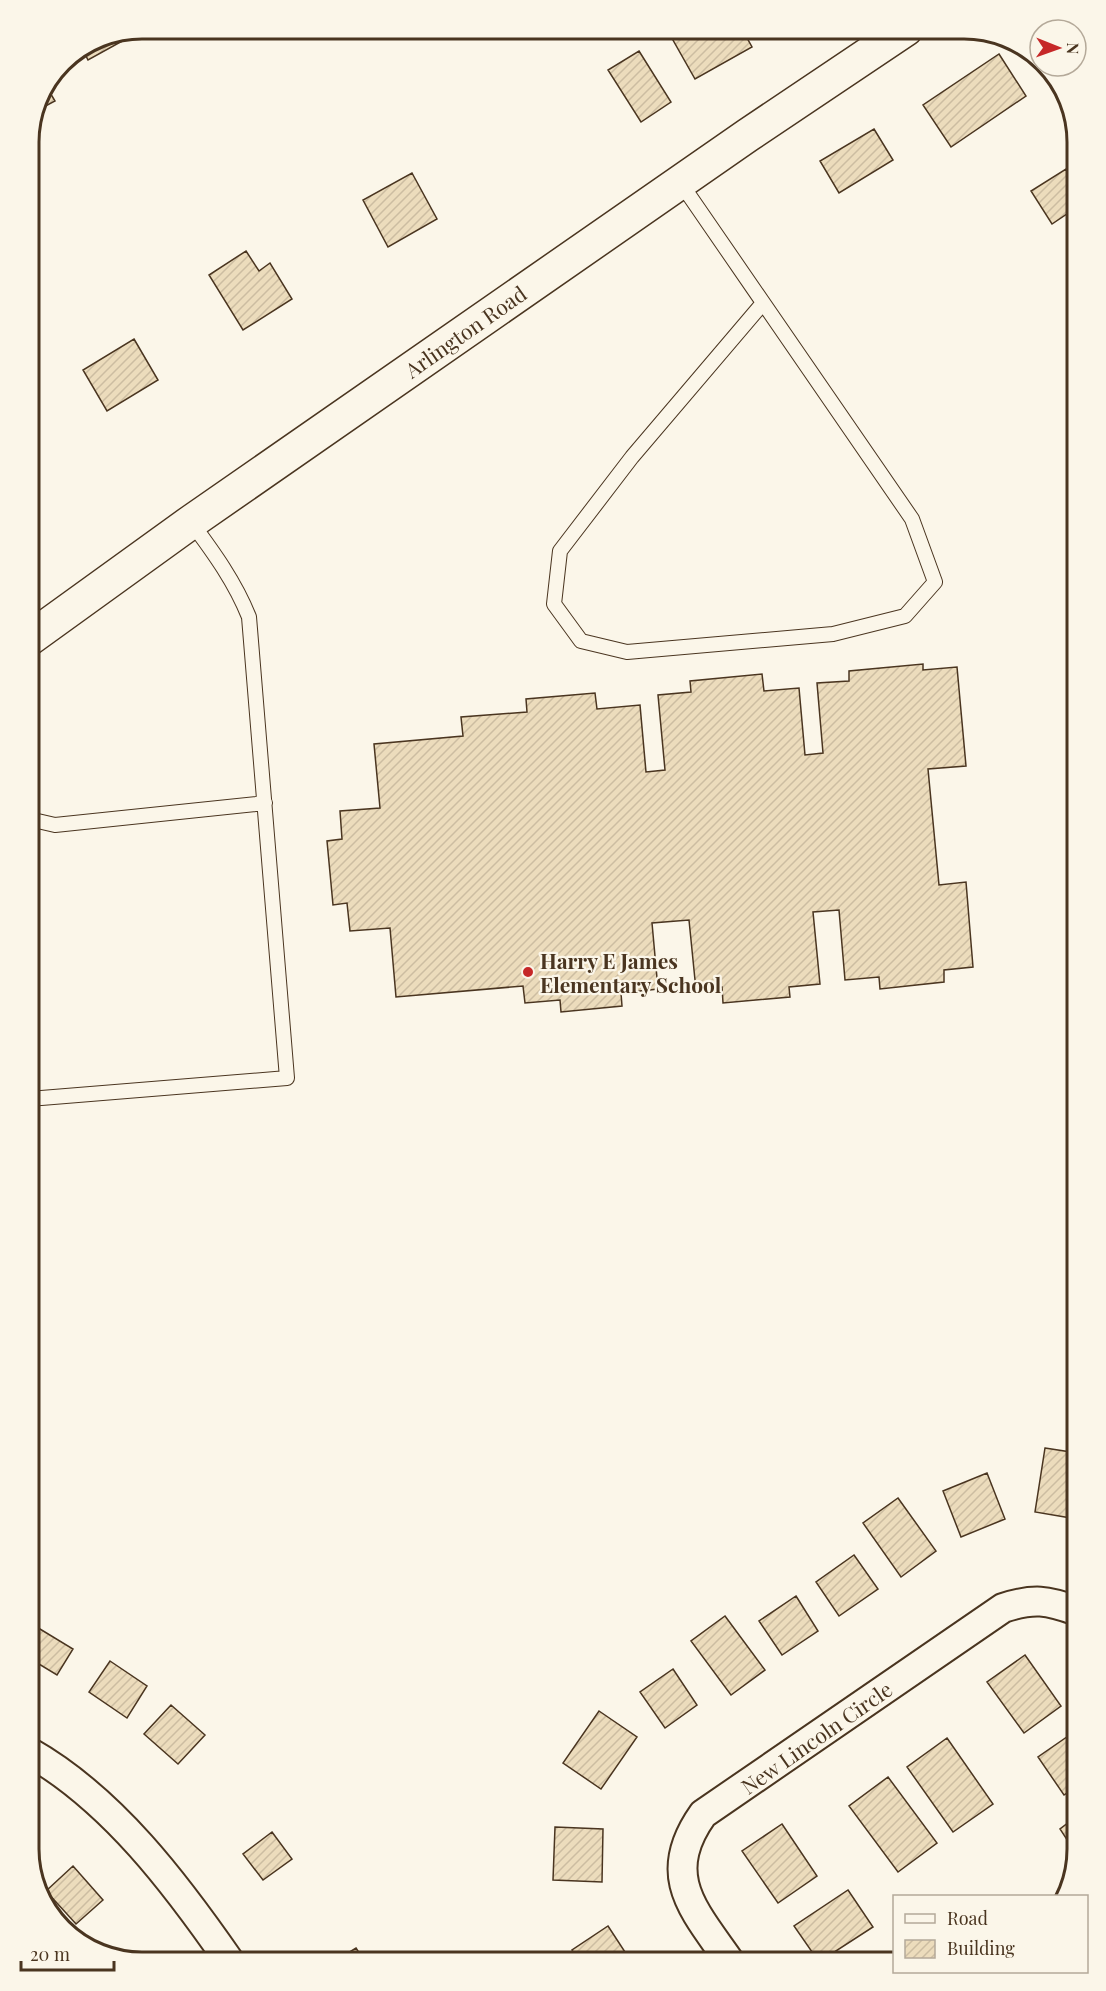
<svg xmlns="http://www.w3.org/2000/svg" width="1106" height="1991" font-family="'Playfair Display',serif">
  <defs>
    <pattern id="building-hatch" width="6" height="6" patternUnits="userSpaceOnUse" patternTransform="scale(1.5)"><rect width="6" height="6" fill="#ecdcbc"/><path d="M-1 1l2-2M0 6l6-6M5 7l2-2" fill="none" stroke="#ccbda1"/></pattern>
  </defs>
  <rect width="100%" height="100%" fill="#fbf6e9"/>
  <path fill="url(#building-hatch)" stroke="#4a3520" stroke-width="1.5" d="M144,29l-56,31 -6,-12 17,-11z
    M676,29h66l10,18 -57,32 -26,-46z
    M639,51l32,51 -30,20 -33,-52z
    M999,54l27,42 -75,51 -28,-42z
    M49,91l6,10 -15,8z
    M874,129l19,31 -54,33 -19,-32z
    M1066,169l11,18v20l-25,17 -21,-33z
    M412,173l25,46 -49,28 -25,-47z
    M246,251l13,20 11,-8 22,36 -49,31 -34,-55z
    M134,339l24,41 -51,31 -24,-41z
    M29,419l9,16 -9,5z
    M923,664v6l34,-3 9,99 -38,3 11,116 27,-3 7,85 -29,3v12l-64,7 -1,-12 -34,3 -6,-70 -26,2 7,72 -31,3 1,10 -67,6 -1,-16 -26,3 -7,-70 -37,3 6,66 -37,4 1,13 -61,6 -1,-12 -35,3 -2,-17 -127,11 -6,-69 -40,3 -3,-28 -14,2 -6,-64 15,-2 -2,-28 40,-3 -6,-64 89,-8 -2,-19 66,-5 -1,-13 69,-6 2,16 43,-4 6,67 19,-2 -7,-75 33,-3 -1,-11 72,-7 2,17 35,-3 6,67 18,-2 -6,-70 32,-2v-10z
    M1045,1448l32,5v66l-42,-7z
    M987,1473l18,46 -44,18 -18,-46z
    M898,1498l38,53 -35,26 -38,-54z
    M854,1555l24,34 -39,27 -23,-34z
    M796,1596l22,35 -36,24 -23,-34z
    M725,1616l40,54 -34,25 -40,-54z
    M35,1626l38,23 -16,26 -28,-17v-21z
    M1025,1655l36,51 -37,27 -37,-51z
    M110,1661l37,25 -20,32 -38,-26z
    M673,1669l24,36 -32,23 -25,-36z
    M171,1705l34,30 -27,29 -34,-30z
    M599,1711l38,26 -36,52 -38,-26z
    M1074,1732l3,5v49l-13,9 -26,-38z
    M947,1738l46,66 -40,28 -46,-65z
    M888,1777l49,66 -39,29 -49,-66z
    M1077,1816v39l-17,-26z
    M782,1824l35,52 -39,27 -36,-52z
    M555,1827l48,2 -1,53 -49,-2z
    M272,1832l20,27 -29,21 -20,-26z
    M73,1866l30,34 -27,24 -30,-33z
    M848,1890l25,37 -54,35 -25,-36z
    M608,1926l19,29 -11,7h-36l-8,-12z
    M356,1948l9,14h-32z"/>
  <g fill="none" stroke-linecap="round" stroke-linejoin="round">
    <defs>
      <path id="lane" d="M680,182l232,337 23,63 -30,34 -72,18 -206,18 -46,-11 -27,-37 6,-53 72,-94 131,-154
        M29,819l26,6 210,-22
        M29,1099l258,-21 -38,-461c-14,-35 -35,-64 -58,-95"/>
      <path id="street" d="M29,1752c83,47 147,132 201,210
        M730,1962c-36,-52 -71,-86 -27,-148l300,-206c31,-10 44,-8 74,3"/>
      <path id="secondary" d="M29,639l162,-117 557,-387 158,-106"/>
    </defs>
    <use href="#lane" stroke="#4a3520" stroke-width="16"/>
    <use href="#street" stroke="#4a3520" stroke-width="32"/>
    <use href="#secondary" stroke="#4a3520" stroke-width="36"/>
    <use href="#lane" stroke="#fbf6e9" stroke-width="14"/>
    <use href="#street" stroke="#fbf6e9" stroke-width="28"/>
    <use href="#secondary" stroke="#fbf6e9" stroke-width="33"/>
  </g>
  <circle fill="#c62828" stroke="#fbf6e9" stroke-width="2" cx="528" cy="972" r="6"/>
  <g text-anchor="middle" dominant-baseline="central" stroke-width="4.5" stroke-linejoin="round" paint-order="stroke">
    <g font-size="21" fill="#4a3520" stroke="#fbf6e9">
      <text transform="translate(465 331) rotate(-35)">Arlington Road</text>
      <text transform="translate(816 1737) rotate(-35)">New Lincoln Circle</text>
    </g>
    <g font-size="21" font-weight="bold" fill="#4a3520" stroke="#fbf6e9" text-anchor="start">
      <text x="540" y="960">Harry E James<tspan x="540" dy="24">Elementary School</tspan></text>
    </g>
  </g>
  <path d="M0 0H1106V1991H0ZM142 39H964A103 103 0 0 1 1067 142V1849A103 103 0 0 1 964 1952H142A103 103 0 0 1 39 1849V142A103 103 0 0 1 142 39Z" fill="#fbf6e9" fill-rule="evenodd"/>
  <path fill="none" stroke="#4a3520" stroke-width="3" d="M142 39H964A103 103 0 0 1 1067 142V1849A103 103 0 0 1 964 1952H142A103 103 0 0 1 39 1849V142A103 103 0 0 1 142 39Z"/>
  <rect x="893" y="1895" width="195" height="78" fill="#fbf6e9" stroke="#b4a999" stroke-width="1.5"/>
  <rect x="905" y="1914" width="30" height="9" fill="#fbf6e9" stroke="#b4a999" stroke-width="1.5"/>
  <text x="947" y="1925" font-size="18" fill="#4a3520">Road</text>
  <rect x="905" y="1940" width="30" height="18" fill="url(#building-hatch)" stroke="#b4a999" stroke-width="1.5"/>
  <text x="947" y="1955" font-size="18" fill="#4a3520">Building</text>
  <g transform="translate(1058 48) rotate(91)"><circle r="28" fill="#fbf6e9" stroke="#b4a999" stroke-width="1.5"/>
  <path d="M0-4.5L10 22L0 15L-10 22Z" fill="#c62828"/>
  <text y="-9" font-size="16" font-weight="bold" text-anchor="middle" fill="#4a3520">N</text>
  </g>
  <path d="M21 1961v9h93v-9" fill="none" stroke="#4a3520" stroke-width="3"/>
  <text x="30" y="1961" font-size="18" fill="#4a3520" stroke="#fbf6e9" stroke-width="4.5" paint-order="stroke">20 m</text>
</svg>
